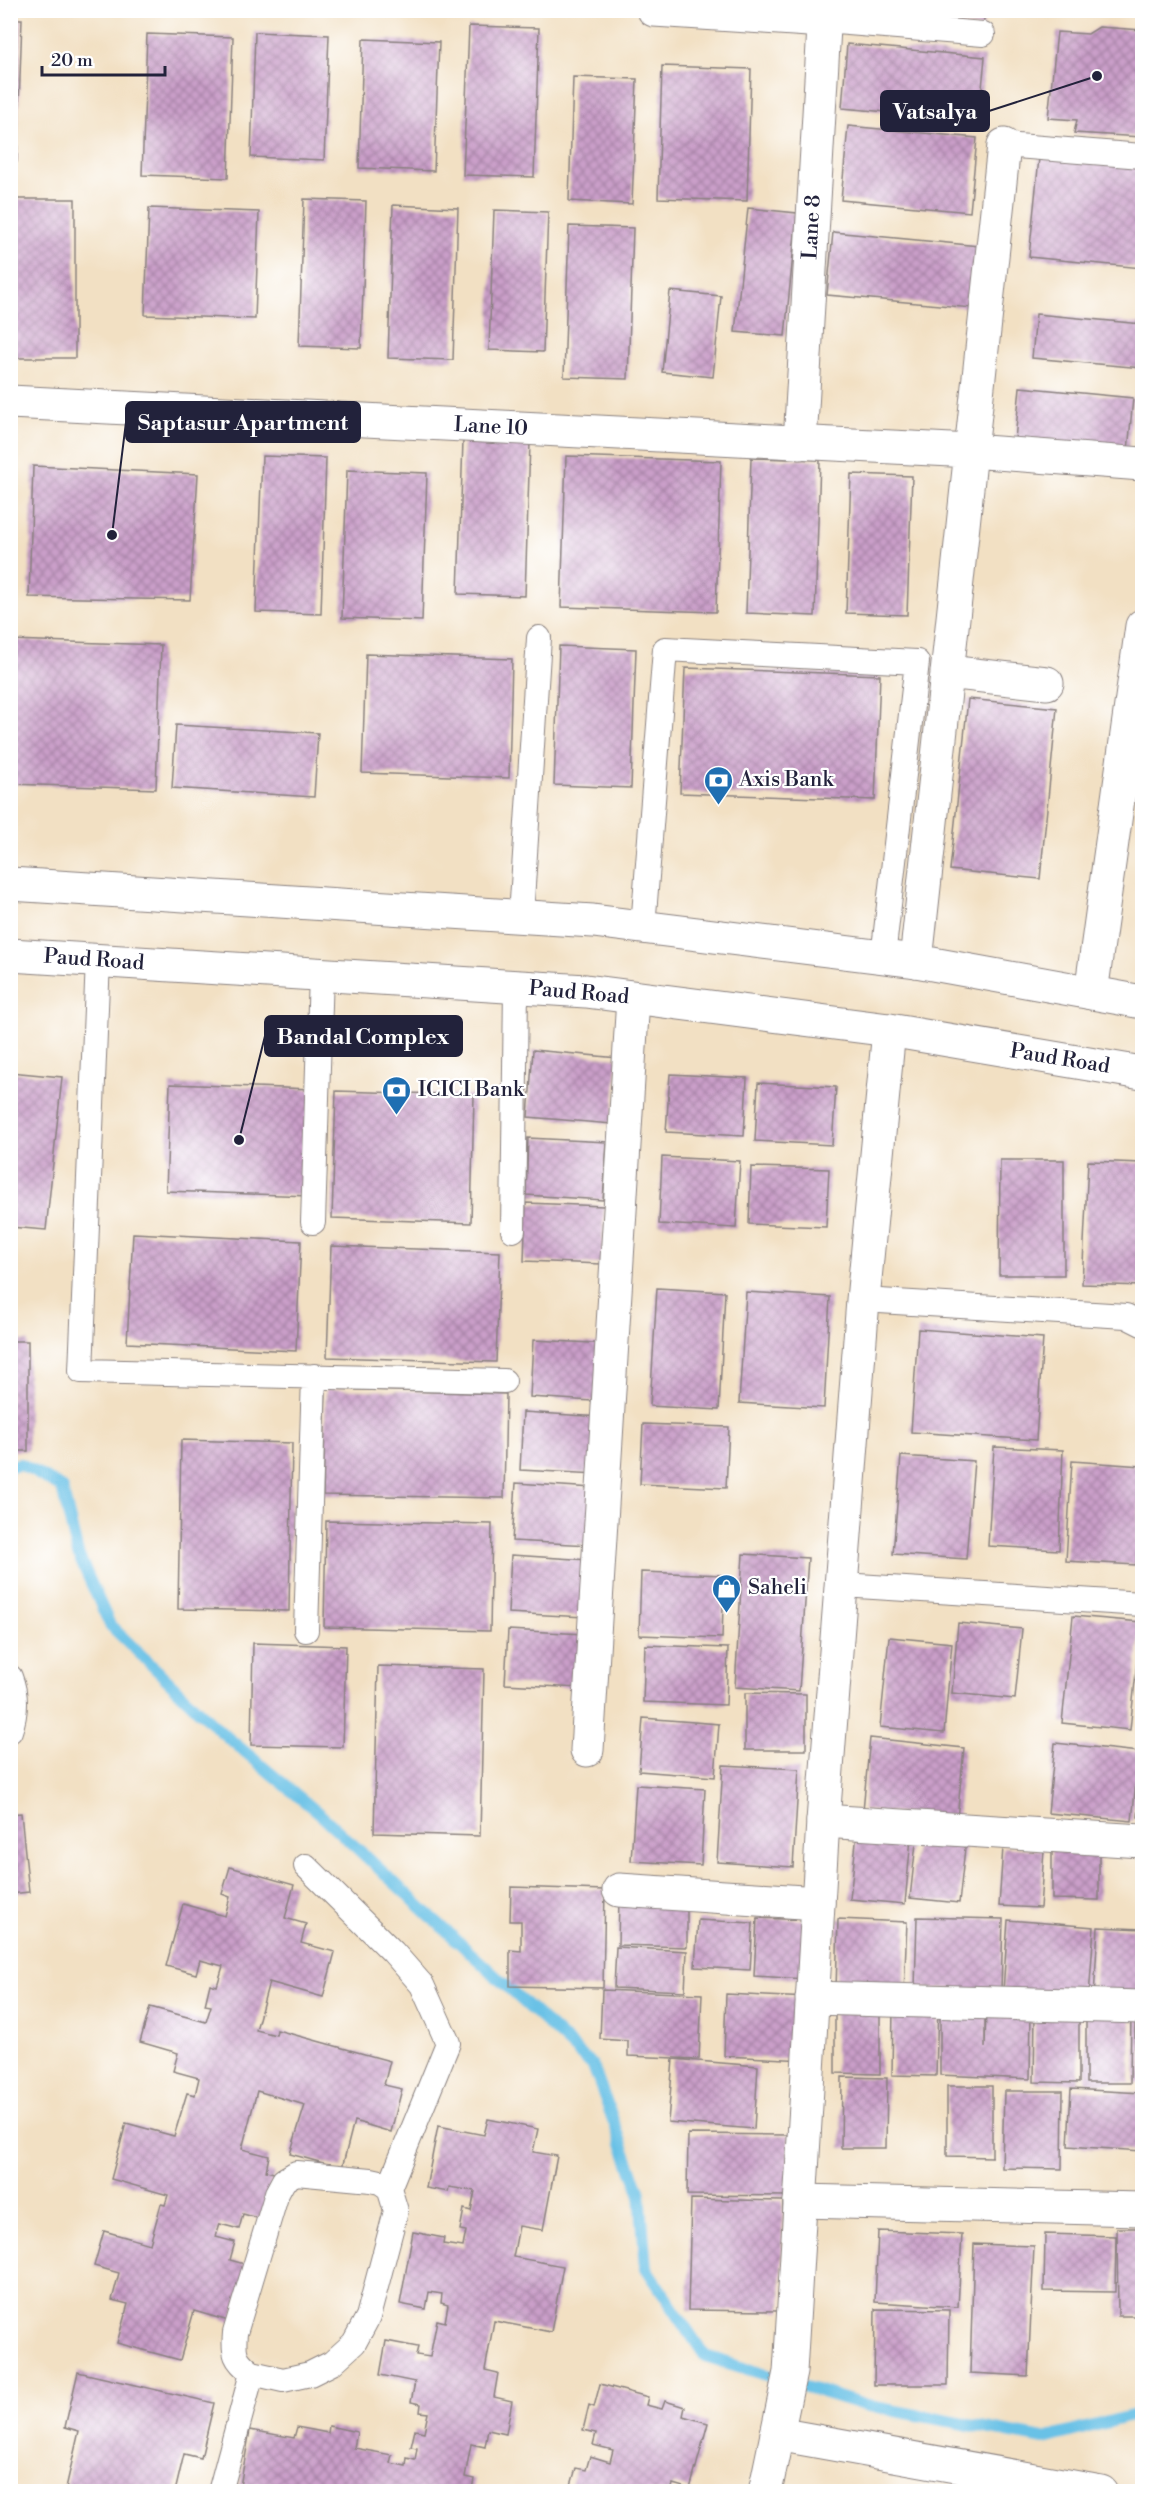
<svg xmlns="http://www.w3.org/2000/svg" width="1153" height="2502" font-family="'Libre Bodoni',serif">
  <defs>
    <pattern id="building-cross-hatch" width="8" height="8" patternUnits="userSpaceOnUse" patternTransform="scale(1.5)"><rect width="8" height="8" fill="#ca9fc9"/><path d="M0 0l8 8M0 8l8-8" fill="none" stroke="#a481a4"/></pattern>
  </defs>
  <rect width="100%" height="100%" fill="#fff"/>
  <filter id="ink" filterUnits="userSpaceOnUse"><feTurbulence type="fractalNoise" baseFrequency=".0167" numOctaves="2"/><feDisplacementMap in="SourceGraphic" scale="12" xChannelSelector="R" yChannelSelector="G"/><feConvolveMatrix kernelMatrix="1 2 1 2 8 2 1 2 1" color-interpolation-filters="sRGB"/></filter>
  <filter id="wash" filterUnits="userSpaceOnUse"><feTurbulence type="fractalNoise" baseFrequency=".008" numOctaves="4" result="noise"/><feDisplacementMap in="SourceGraphic" scale="24" xChannelSelector="R" yChannelSelector="G"/><feGaussianBlur stdDeviation="1.35" result="paint"/><feColorMatrix in="noise" values="0 0 0 0 0 0 0 0 0 0 0 0 0 0 0 0 0 1.4 0 .05"/><feComposite in="paint" operator="in"/></filter>
  <g filter="url(#wash)">
    <rect width="100%" height="100%" fill="#f2e0c3"/>
    <g fill="none" stroke-linecap="round" stroke-linejoin="round">
      <path stroke="#69c1e6" stroke-width="12" d="M10,1466l11,-2 41,24 16,66 32,71 110,106 102,85 271,250 47,127 6,75 59,88 159,49 180,34 98,-26"/>
    </g>
    <g id="blocks">
      <path fill="url(#building-cross-hatch)" d="M842,10h143l-2,18z
        M10,19h12l-5,143h-7z
        M469,26l70,2 -5,149 -71,-2z
        M1099,27l43,3v107l-68,-4 3,-13 -29,-2 9,-86 31,2z
        M255,32l74,3 -5,125 -73,-3z
        M147,34l86,3 -5,141 -86,-3z
        M363,39l76,3 -5,129 -75,-3z
        M847,44l138,13 -6,63 -137,-12z
        M662,66l89,3 -4,132 -89,-3z
        M573,77l64,2 -5,125 -63,-3z
        M848,126l129,12 -7,74 -129,-12z
        M1039,158l103,10v100l-113,-11z
        M10,199h65v159h-65z
        M304,199l62,2 -5,147 -62,-2z
        M393,205l65,3 -5,152 -65,-2z
        M149,208l110,4 -4,107 -110,-4z
        M748,208l49,5 -12,123 -50,-4z
        M494,210l54,2 -5,140 -54,-2z
        M569,226l64,2 -5,151 -64,-2z
        M833,232l146,14 -6,62 -146,-13z
        M670,291l51,5 -8,81 -51,-5z
        M1036,314l106,10v44l-110,-10z
        M1020,387l113,11 -5,53 -113,-11z
        M463,440l67,2 -5,154 -67,-2z
        M262,456l64,2 -5,156 -65,-2z
        M566,456l155,5 -5,151 -155,-5z
        M751,458l69,2 -5,156 -69,-3z
        M33,466l165,8 -8,126 -161,-3z
        M347,470l80,3 -5,148 -80,-3z
        M851,474l61,2 -5,139 -61,-2z
        M10,640l151,5 -5,144 -146,-5z
        M559,646l77,3 -5,139 -77,-3z
        M366,654l146,5 -3,119 -147,-5z
        M685,668l195,7 -5,125 -195,-7z
        M968,699l89,9 -17,171 -90,-9z
        M176,725l142,8 -4,64 -142,-9z
        M533,1050l85,8 -6,66 -84,-7z
        M10,1072l52,5 -16,153 -36,-3z
        M670,1074l77,4 -3,58 -78,-4z
        M758,1083l78,4 -4,58 -77,-4z
        M170,1084l143,5 -4,107 -143,-5z
        M336,1091l138,4 -3,128 -139,-5z
        M528,1138l79,4 -4,58 -77,-5z
        M662,1157l78,4 -4,67 -77,-4z
        M1000,1160h64v115h-65z
        M1088,1161l54,2v123l-60,-2z
        M751,1167l78,2 -3,58 -77,-3z
        M526,1203l78,3 -2,58 -78,-3z
        M133,1233l168,8 -5,110 -169,-8z
        M331,1246l169,6 -4,110 -169,-5z
        M657,1288l68,4 -6,118 -69,-4z
        M746,1292l84,5 -6,111 -85,-5z
        M918,1329l125,9 -7,102 -125,-8z
        M533,1340l78,4 -3,58 -78,-5z
        M10,1341h18v110h-18z
        M326,1389l180,5 -2,104 -181,-3z
        M523,1412l78,5 -3,57 -78,-4z
        M643,1424l86,3 -3,61 -86,-4z
        M181,1440l111,3 -3,168 -111,-2z
        M994,1447l69,3 -4,100 -71,-4z
        M901,1456l73,5 -8,98 -73,-5z
        M1072,1461l70,5 -6,99 -70,-4z
        M516,1483l77,5 -2,57 -79,-4z
        M326,1521l166,3 -2,107 -166,-4z
        M743,1554l65,4 -9,133 -64,-4z
        M511,1555l78,5 -4,57 -77,-4z
        M641,1572l83,3 -2,63 -83,-3z
        M1073,1616l68,6 -11,108 -68,-7z
        M958,1623l64,6 -7,70 -63,-6z
        M508,1630l76,4 -4,54 -75,-4z
        M889,1637l63,6 -8,90 -64,-6z
        M253,1643l93,3 -3,101 -92,-2z
        M645,1645l83,3 -2,57 -83,-3z
        M378,1666l106,3 -4,167 -106,-3z
        M745,1693l61,1v56h-61z
        M643,1718l76,6 -4,53 -76,-6z
        M870,1738l94,10 -7,71 -94,-9z
        M1055,1743l84,9 -7,69 -84,-8z
        M723,1765l76,4 -6,98 -76,-5z
        M636,1785l69,4 -4,76 -70,-4z
        M1141,1788h1v30l-4,-1z
        M21,1813l8,79 -19,2v-80z
        M857,1833l54,5 -6,66 -55,-5z
        M917,1834l49,5 -7,64 -49,-5z
        M1052,1846l47,1v53l-47,-1z
        M1003,1847l41,3 -4,58 -41,-2z
        M230,1867l64,18 -9,33 21,6 -5,19 34,9 -12,45 -54,-15 -13,48 20,5 1,-5 113,31 -6,24 18,4 -11,43 -37,-11 -12,47 -52,-14 15,-49 -48,-14 -15,58 27,7 -3,15 8,2 -13,46 -18,-5 -4,15 -19,-5 -4,13 19,5 -5,18 18,5 -16,57 -38,-11 -14,49 -63,-17 11,-39 -16,-4 7,-27 -25,-7 10,-35 46,13 11,-40 4,1 3,-10 -57,-16 15,-56 48,13 13,-43 8,2 4,-17 -26,-7 5,-18 -38,-11 10,-35 56,15 5,-16 -6,-1 5,-21 7,2 6,-20 -23,-6 -4,14 -30,-8 17,-62 42,12 5,-19 -8,-3z
        M511,1887l94,3 -2,98 -93,-2v-36l11,1v-30h-11z
        M619,1897l68,2v48l-69,-2z
        M917,1917l86,2 -2,71 -86,-2z
        M757,1918l52,2 -3,59 -52,-3z
        M838,1919l69,3 -3,71 -68,-3z
        M698,1920l55,3 -3,47 -55,-3z
        M1008,1920l86,7 -5,70 -86,-6z
        M1098,1927l44,2 -4,71 -44,-3z
        M616,1947l71,4 -2,40 -71,-3z
        M602,1990l100,4 -3,65 -71,-3v-15l-28,-2z
        M726,1994l83,4 -3,62 -82,-4z
        M940,2004h45v44l1,-40h45l-1,71 -90,-4z
        M893,2005h45l-2,71 -44,-1z
        M835,2012l45,1v61l-45,-1z
        M1035,2012h44v71l-45,-1z
        M1086,2012h45l-1,71h-44z
        M1135,2012h7v71h-7z
        M673,2059l85,7 -4,63 -86,-7z
        M842,2077l45,1 -1,70h-45z
        M947,2086h45v71l-45,-1z
        M1071,2089l71,4v58l-74,-5z
        M1004,2091h59l-1,78 -60,-1z
        M488,2119l50,10 -5,23 24,4 -14,74 -24,-4 -6,31 50,9 -12,66 -57,-11 -9,49 13,3 -4,24 18,4 -6,33 -18,-4 -3,17 -14,-3 -6,33 9,2 -2,10 8,3h-190l-23,-6 -1,6h-27l11,-62 44,8 3,-11 31,6 1,-7 28,6 -3,16 38,7 -2,8 16,3 1,-8 8,2 2,-12 -6,-1 4,-17 9,2 4,-19 -8,-1 1,-8 -10,-2 4,-20 -35,-7 6,-34 32,6 -2,8 14,2 7,-37 8,2 3,-17 -7,-2 1,-9 -13,-2 -3,17 -26,-5 13,-72 31,6 -1,6 20,3 3,-16 -6,-1 4,-21 7,2 4,-20 -26,-4 -1,5 -22,-4 12,-62 46,9z
        M688,2134l101,1 -1,61 -101,-1z
        M691,2199l92,2 -2,110 -93,-1z
        M1117,2228h25v88h-24z
        M878,2231l84,3 -4,73 -83,-5z
        M1045,2234l71,2 -1,56 -71,-1z
        M974,2244l60,2 -6,130 -58,-3z
        M875,2309l74,1 -1,75h-74z
        M78,2372l136,31 -13,55 -17,-4 -9,38h-93l-16,-4 13,-57 -14,-4z
        M600,2384l48,13 -2,8 16,4 3,-8 20,6 -2,9 25,7 -18,66 -17,-5 -2,8h-102l7,-24 10,2 4,-14 20,6 3,-12 -20,-5 3,-12 -13,-3 6,-25 5,2z"/>
    </g>
  </g>
  <g filter="url(#ink)">
    <use href="#blocks" fill-opacity="0" stroke="#8a817f" stroke-width="1.5"/>
    <g fill="none" stroke-linecap="round" stroke-linejoin="round">
      <defs>
        <path id="lane" d="M824,21l159,13
          M1004,145l138,11
          M521,916l18,-278
          M643,927l22,-278 252,13 -34,295
          M98,960l-17,411 423,10
          M313,1222l8,-248
          M513,1230l3,-243
          M863,1300l263,16 16,8
          M842,1585l300,19
          M306,1630l8,-254
          M10,1677c7,18 6,37 0,54
          M306,1866l87,86 29,33 26,58 -59,145
          M220,2492l32,-119c-17,-13 -19,-19 -17,-40l42,-140 7,-13 12,-7 75,7 9,2 9,6 7,23 -28,106 -14,26 -22,20 -22,11 -27,6 -31,-7"/>
        <path id="street" d="M654,10l170,11
          M10,402l961,49 171,13
          M800,443l25,-433
          M947,672l100,11
          M916,961l88,-816
          M1091,993l51,-367
          M587,1750l46,-752
          M823,1821l319,20
          M619,1890l199,13
          M812,1998l330,9
          M800,2201l342,8
          M777,2434l324,58"/>
        <path id="secondary" d="M765,2492l25,-120 33,-551 40,-521 26,-270"/>
        <path id="primary" d="M10,884l583,37 323,40 226,41
          M10,955l576,36 303,39 253,43"/>
      </defs>
      <use href="#lane" stroke="#8a817f" stroke-width="26"/>
      <use href="#street" stroke="#8a817f" stroke-width="35"/>
      <use href="#secondary" stroke="#8a817f" stroke-width="35"/>
      <use href="#primary" stroke="#8a817f" stroke-width="35"/>
      <use href="#lane" stroke="#fff" stroke-width="24"/>
      <use href="#street" stroke="#fff" stroke-width="33"/>
      <use href="#secondary" stroke="#fff" stroke-width="33"/>
      <use href="#primary" stroke="#fff" stroke-width="33"/>
    </g>
  </g>
  <defs>
    <symbol id="bank-pin" viewBox="-11 -11 22 30"><path d="M0 17L-7.5 6A9.5 9.5 0 1 1 7.5 6Z" fill="#1f6fb2" stroke="#fff"/><path d="M-6-4H6V4H-6ZM0-2.3a2.3 2.3 0 1 0 0 4.6a2.3 2.3 0 1 0 0-4.6Z" fill="#fff"/></symbol>
    <symbol id="shop-pin" viewBox="-11 -11 22 30"><path d="M0 17L-7.5 6A9.5 9.5 0 1 1 7.5 6Z" fill="#1f6fb2" stroke="#fff"/><path d="M-5-2.5h2.3a2.7 3.5 0 0 1 5.4 0H5L5.5 6h-11ZM-1.5-2.5h3a1.5 2.3 0 0 0-3 0Z" fill="#fff"/></symbol>
  </defs>
  <g fill-rule="evenodd">
    <use href="#bank-pin" x="702" y="764" width="33" height="45"/>
    <use href="#bank-pin" x="380" y="1074" width="33" height="45"/>
    <use href="#shop-pin" x="710" y="1572" width="33" height="45"/>
  </g>
  <g text-anchor="middle" dominant-baseline="central" stroke-width="4.5" stroke-linejoin="round" paint-order="stroke">
    <g font-size="21" fill="#22223b" stroke="#fff">
      <text transform="translate(812 227) rotate(-87)">Lane 8</text>
      <text transform="translate(491 427) rotate(3)">Lane 10</text>
      <text transform="translate(94 960) rotate(4)">Paud Road</text>
      <text transform="translate(579 993) rotate(5)">Paud Road</text>
      <text transform="translate(1060 1059) rotate(9)">Paud Road</text>
    </g>
    <g font-size="21" fill="#22223b" stroke="#fff" text-anchor="start">
      <text x="739" y="780">Axis Bank</text>
      <text x="418" y="1090">ICICI Bank</text>
      <text x="748" y="1588">Saheli</text>
    </g>
  </g>
  <path fill="none" stroke="#22223b" stroke-width="2" d="M1097 76L989 111M112 535L126 422M239 1140L265 1036"/>
  <g fill="#22223b" stroke="#fff" stroke-width="2">
    <circle cx="1097" cy="76" r="6"/>
    <circle cx="112" cy="535" r="6"/>
    <circle cx="239" cy="1140" r="6"/>
  </g>
  <g fill="#22223b" stroke="#22223b" stroke-width="2">
    <rect x="881" y="91" width="108" height="40" rx="6"/>
    <rect x="126" y="402" width="234" height="40" rx="6"/>
    <rect x="265" y="1016" width="197" height="40" rx="6"/>
  </g>
  <g font-size="22" text-anchor="middle" font-weight="bold" fill="#fff">
    <text x="935" y="119">Vatsalya</text>
    <text x="243" y="430">Saptasur Apartment</text>
    <text x="363" y="1044">Bandal Complex</text>
  </g>
  <rect width="1153" height="2502" fill="none" stroke="#fff" stroke-width="36"/>
  <path d="M42 66v9h123v-9" fill="none" stroke="#22223b" stroke-width="3"/>
  <text x="51" y="66" font-size="18" fill="#22223b" stroke="#ffffff" stroke-width="4.5" paint-order="stroke">20 m</text>
</svg>
